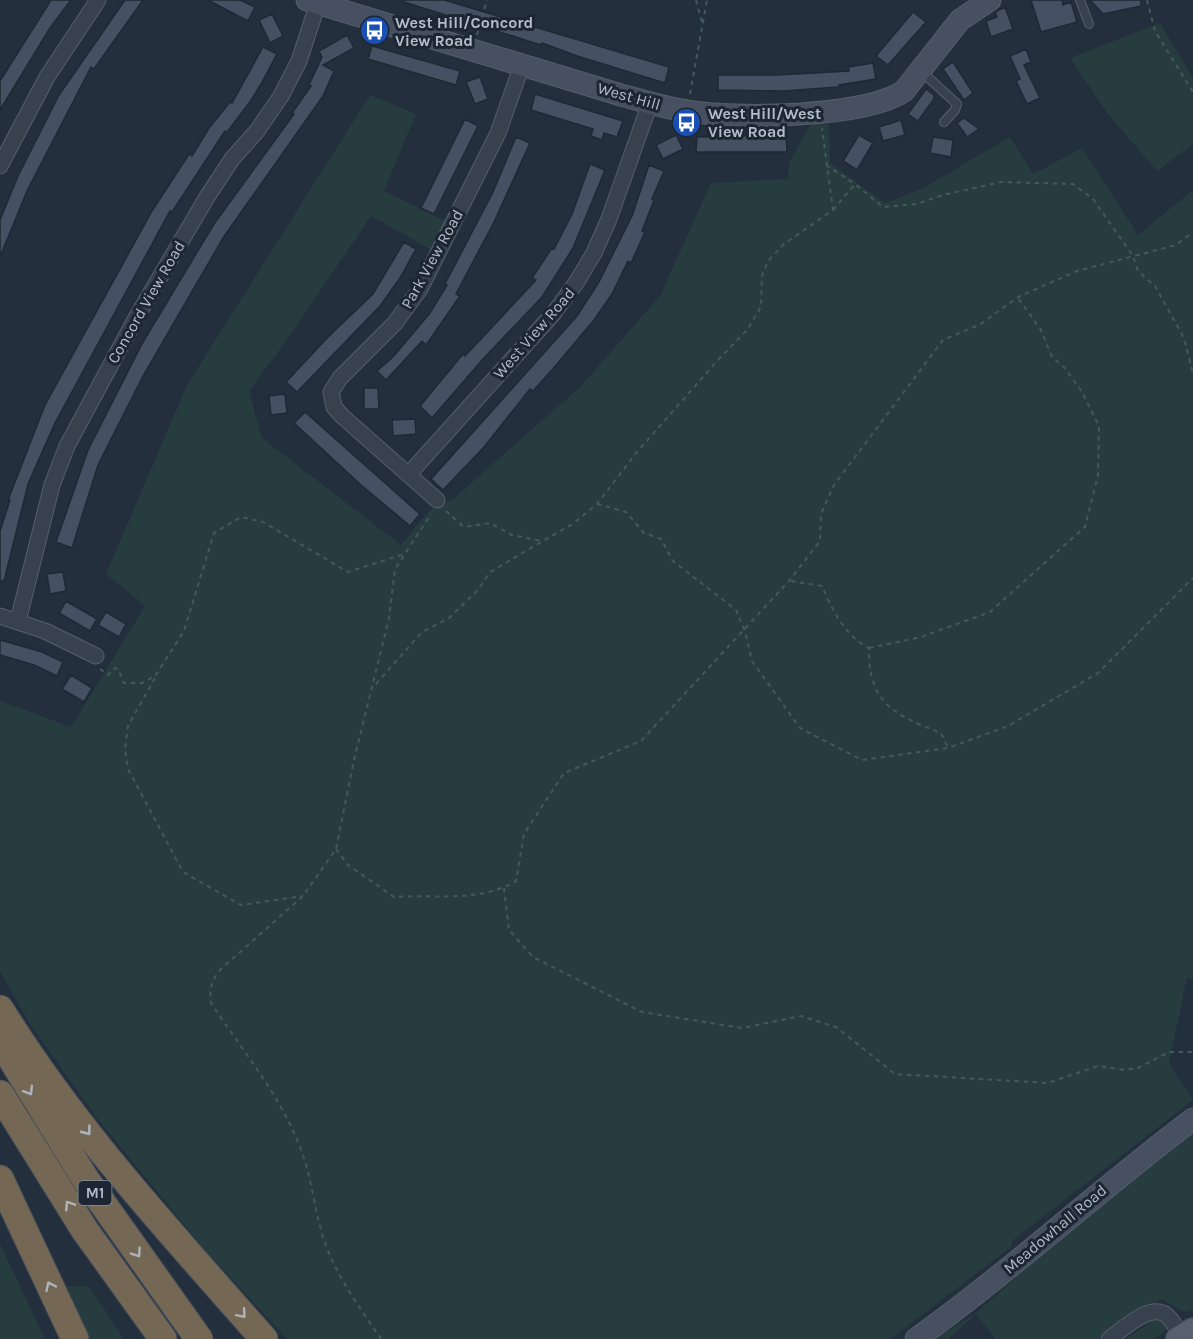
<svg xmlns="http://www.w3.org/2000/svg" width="1193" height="1339" font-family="Karla,sans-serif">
  <rect width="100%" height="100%" fill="#242f3e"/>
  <path fill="#263c3f" d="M1160,23l33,55v66l-36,27 -49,-57 -38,-56z
    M370,95l46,19 -32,77 61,30 -15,28 -59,-33 -82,121 -40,54 13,47 139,107c12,-13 30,-44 50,-44l130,-115 79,-90 51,-113 77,-4 1,-16 22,-39h18l1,39 55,40 37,-14 88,-52 23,37 49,-26 56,87 55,-45v790l-6,-3 -18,87 24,36 -180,140 -3,8 -120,91h-603l-87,-95 -104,-127 -68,-96 -28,-50v-270l71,26 74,-121 -39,-32 81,-189z
    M1193,1130v181l-8,1 -24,-13 -63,40h-103l-19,-25 -28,25h-13l41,-26 96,-85z
    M0,1244l45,95h-45z
    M61,1286h28l35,53h-38z
    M1158,1318l11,10 -14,11h-30z"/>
  <path fill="#455162" stroke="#1f2835" stroke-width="1.5" d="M51,0h20l-21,28 -50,82v-29z
    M125,0h18l-49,69 -3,-2 -64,124 -27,66v-37l18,-44 41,-81z
    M208,0h32l15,7 -7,14z
    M404,0h40l225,67 -4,16 -88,-27 -35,-13 -1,2 -137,-43z
    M1031,0h31l1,5 8,-3 6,20 -36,10z
    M1090,0h51v6l-38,8z
    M1005,7l8,22 -22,8 -5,-16 11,-4 -2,-5z
    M913,12l13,10 -38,43 -12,-9z
    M272,14l11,22 -13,7 -11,-23z
    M347,35l7,13 -31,17 11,6 -11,25 -100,142 -80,138 -45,89 -26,83 -16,-6 32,-92 55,-108 71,-118 80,-110 -2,-1 19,-27 -2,-1 13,-28 -3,-6z
    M372,46l88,25 -4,14 -88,-26z
    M263,47l14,7 -16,30 -11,18 -23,30 -2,-1 -53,81 -2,-1 -115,212 -27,61 -24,97h-4v-50l10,-31h-2l37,-95 107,-194 37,-57 3,2 17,-28 21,-26 2,1z
    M1026,49l5,13 -7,3 16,33 -13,6 -11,-23 4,-2 -10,-23z
    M953,62l20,31 -9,7 -21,-31z
    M873,63l3,16 -37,6v2l-56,4 -65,-1v-15h59l72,-4 -1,-4z
    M480,77l8,22 -13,5 -9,-22z
    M926,89l8,6v4l-16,22 -10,-7z
    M535,94l88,27 -6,16 -13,-4 -2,7 -11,-4 2,-7 -62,-19z
    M964,118l15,11 -12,8 -10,-14z
    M465,119l13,7 -44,88 -13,-6z
    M901,120l4,15 -22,6 -4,-14z
    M676,135l7,14 -20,10 -7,-14z
    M786,135l1,17h-91l1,-15z
    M859,135l14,8 -16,27 -14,-9z
    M516,137l14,6 -36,79 -38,72 4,2 -34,49 -4,-4 -36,39 -9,-9 16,-14 37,-44 17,-28 -2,-1 48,-92z
    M933,137l20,3 -2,17 -21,-4z
    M590,164l15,6 -32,78 -31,49 -59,62 -51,59 -12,-12 43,-52 2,2 71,-76 -4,-2 20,-30 2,1 18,-35z
    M649,165l15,6 -12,28 2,1 -12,31 3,1 -14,31 -3,-2 -16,33 -18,26 -42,50 -19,21 -3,-2 -46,58 -41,43 -12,-11 146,-163 22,-34 33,-66z
    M404,242l12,7 -16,29 -20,28 -83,86 -11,-10 42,-45 45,-43z
    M364,388h14l1,21h-15z
    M285,394l2,19 -16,2 -2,-19z
    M305,412l115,102 -10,12 -49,-41 -67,-62z
    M415,419l1,15 -23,2 -1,-16z
    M63,572l3,19 -16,3 -3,-20z
    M66,601l31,18 -7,12 -31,-18z
    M106,612l20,12 -7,13 -21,-12z
    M0,640l42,12 21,10 -6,14 -23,-11 -34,-10z
    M71,675l21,13 -8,14 -22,-13z"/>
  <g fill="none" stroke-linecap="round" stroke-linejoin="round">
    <defs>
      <path id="lane" d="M1080,0l9,24
        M922,72l35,32 -2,6 -11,12"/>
      <path id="street" d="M0,166l47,-89 51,-77
        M409,474l144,-160 23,-31 18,-30 15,-34 41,-116
        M437,500l-95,-84 -8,-9 -3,-15 9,-14 55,-55 25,-34 78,-156 24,-68
        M0,616l45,15 51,25
        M18,621l34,-136 15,-39 69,-128 71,-121 25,-38 25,-28 24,-35 18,-35 19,-58
        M1109,1339c12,-8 37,-33 54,-26 9,4 15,18 19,26"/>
      <path id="secondary" d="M307,0l314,95c22,6 44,13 66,16 48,8 177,7 217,-20l56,-71 30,-20
        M916,1339c96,-69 183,-149 277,-220"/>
      <path id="primary" d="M1178,1339l15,-9"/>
      <path id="highway" d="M0,1009c74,120 171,224 264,330
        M0,1040l86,140 113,159
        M0,1094l84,135 79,110
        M0,1179l75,160"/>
    </defs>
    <use href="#lane" stroke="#565f6c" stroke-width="10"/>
    <use href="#street" stroke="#565f6c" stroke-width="17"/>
    <use href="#secondary" stroke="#565f6c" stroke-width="23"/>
    <use href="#primary" stroke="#414a57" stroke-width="26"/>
    <use href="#highway" stroke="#434c59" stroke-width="29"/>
    <path stroke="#44595c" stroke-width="2" stroke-dasharray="4.5 4.5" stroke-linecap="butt" d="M696,0l6,22
      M1147,0l8,31 38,61
      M477,35l10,-35
      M690,94l17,-94
      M826,165l29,19
      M833,210l22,-26 28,23 34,-3 26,-9 58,-13 72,2 20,15 40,57 5,15 17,15 29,52 9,36
      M597,504l29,8 18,21 17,6 12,22 63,49 9,21 7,30 48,67 62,32 86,-12 60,-22 90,-53 95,-95
      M446,511l18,16 26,-4 22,12 29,6
      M791,581l31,5c10,24 23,50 47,62 -1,56 26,67 72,85l7,15
      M869,648l52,-11 69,-25 95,-85 13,-52 1,-49 -17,-34 -18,-25 -12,-10 -11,-27 -23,-32
      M100,669l8,6 7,-7 3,1 6,14h18l13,-7 29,-45 30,-98 27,-16 22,5 85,50 56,-18
      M155,678l-27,48 -3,23 3,20 55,103 58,33 62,-9
      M376,684l46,-52 27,-14 29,-28 12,-18 84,-49 23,-19 40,-52 81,-92 29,-30 14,-23 1,-31 6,-15 16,-17 49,-34 -11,-82
      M336,849l12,16 46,32c41,-3 85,6 122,-16l8,-47 40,-61 77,-32 148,-160 31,-40 1,-27 13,-29 109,-145 38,-16 37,-27 59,-26 99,-26 17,-13
      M504,888l5,42 24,27 109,55 100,16 59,-12 35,11 59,47 153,9 50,-17 26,4 14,-2 31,-16h24
      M381,1339c-21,-31 -45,-63 -57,-99 -10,-30 -12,-63 -24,-93 -20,-52 -58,-97 -89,-144 -2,-15 1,-23 10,-34l82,-73 33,-47 18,-89 35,-142 6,-49 36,-55"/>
    <use href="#lane" stroke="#38414e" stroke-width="8"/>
    <use href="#street" stroke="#38414e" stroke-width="15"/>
    <use href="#secondary" stroke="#465061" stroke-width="21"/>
    <use href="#primary" stroke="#56606e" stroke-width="24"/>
    <use href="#highway" stroke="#746855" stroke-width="27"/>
  </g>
  <defs><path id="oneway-chevron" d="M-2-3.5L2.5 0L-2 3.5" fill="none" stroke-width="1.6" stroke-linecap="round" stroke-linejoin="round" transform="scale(1.5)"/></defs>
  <g stroke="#aeb4bd">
    <use href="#oneway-chevron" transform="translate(29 1091) rotate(58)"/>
    <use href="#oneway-chevron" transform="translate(87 1131) rotate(53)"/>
    <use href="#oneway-chevron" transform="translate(69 1205) rotate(-123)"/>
    <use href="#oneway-chevron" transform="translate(137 1253) rotate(55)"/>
    <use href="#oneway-chevron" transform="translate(50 1286) rotate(-115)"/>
    <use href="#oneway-chevron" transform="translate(242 1314) rotate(49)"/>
  </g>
  <defs>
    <symbol id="bus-disc" viewBox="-11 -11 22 22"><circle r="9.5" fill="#1a4fb4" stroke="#1d2633"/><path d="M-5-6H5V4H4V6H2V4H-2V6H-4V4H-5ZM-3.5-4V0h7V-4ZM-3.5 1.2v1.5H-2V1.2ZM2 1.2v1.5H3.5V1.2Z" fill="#fff"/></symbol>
  </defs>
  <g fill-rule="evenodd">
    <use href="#bus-disc" x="358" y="14" width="33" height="33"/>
    <use href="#bus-disc" x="670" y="106" width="33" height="33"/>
  </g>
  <g text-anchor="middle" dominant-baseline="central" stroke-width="6" stroke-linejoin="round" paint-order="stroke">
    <rect fill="#1d2633" stroke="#878f9c" stroke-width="1.5" x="78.5" y="1181" width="33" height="24" rx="4.5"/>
    <g font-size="15" font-weight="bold" fill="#b4bcc9">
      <text x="95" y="1193">M1</text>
    </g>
    <g font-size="16" font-weight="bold" fill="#b4bcc9" stroke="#1d2633" text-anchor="start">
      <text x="395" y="22">West Hill/Concord<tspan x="395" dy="18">View Road</tspan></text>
      <text x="708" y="113">West Hill/West<tspan x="708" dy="18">View Road</tspan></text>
    </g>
    <g font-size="16" fill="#b4bcc9" stroke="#1d2633">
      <text transform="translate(629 96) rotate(16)">West Hill</text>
      <text transform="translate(432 259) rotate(-61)">Park View Road</text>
      <text transform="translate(146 302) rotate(-60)">Concord View Road</text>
      <text transform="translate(534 333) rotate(-49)">West View Road</text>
      <text transform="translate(1055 1229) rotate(-40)">Meadowhall Road</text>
    </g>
  </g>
</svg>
